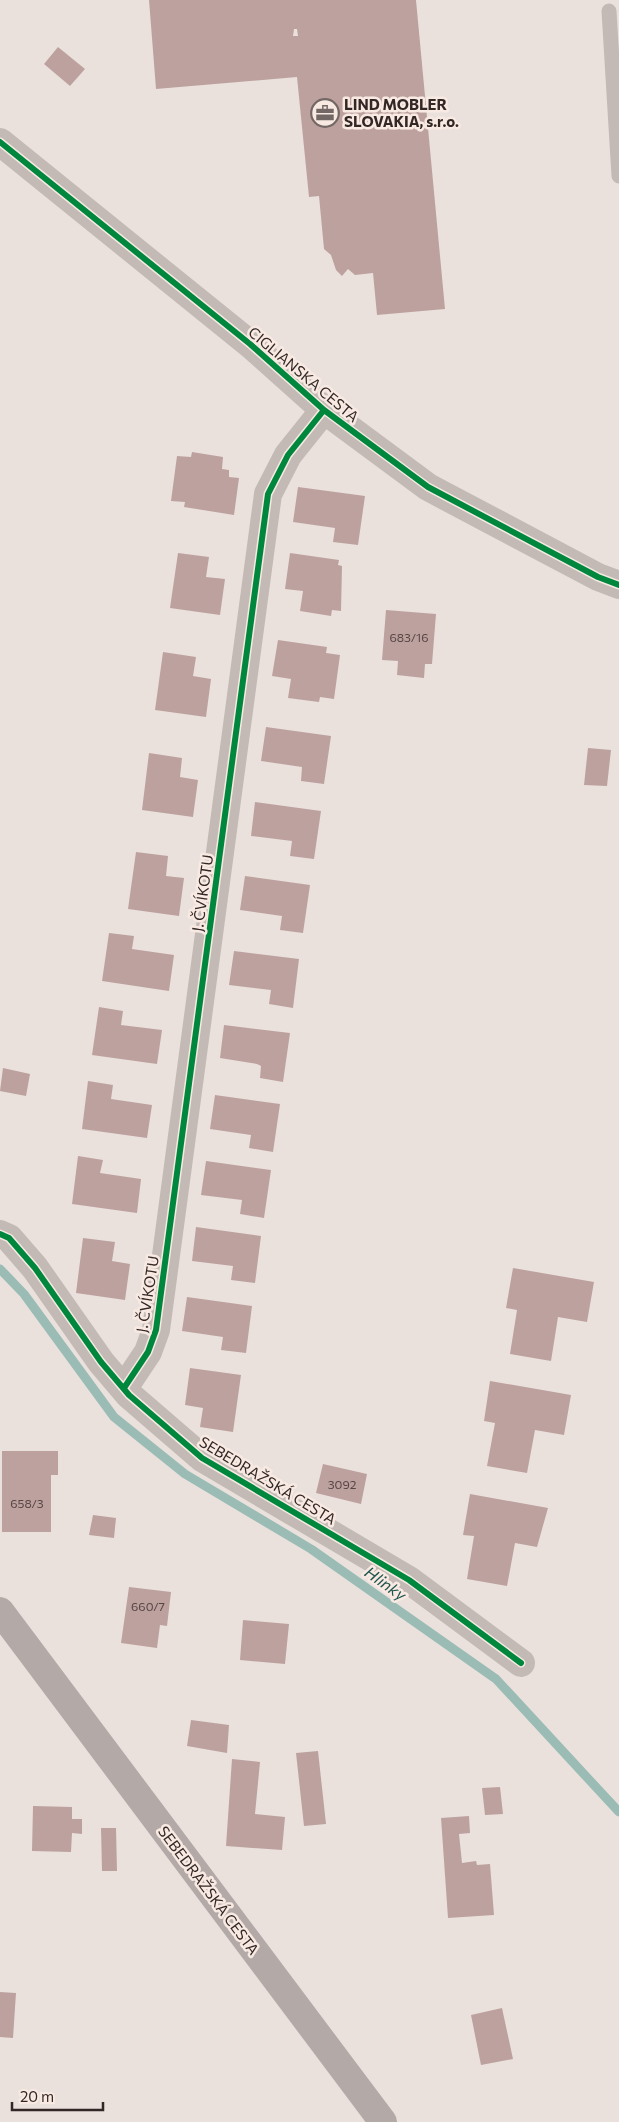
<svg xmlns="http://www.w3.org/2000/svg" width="619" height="2122" font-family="Commissioner,sans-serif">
  <rect width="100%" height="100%" fill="#eae1dd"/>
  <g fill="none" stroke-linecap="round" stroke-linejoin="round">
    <path stroke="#9abcb5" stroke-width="9" d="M0,1269l24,25 90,123 71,57 126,75 185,130 123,133"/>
  </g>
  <path fill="#bda19f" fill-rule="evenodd" d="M149,0h267l29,309 -68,6 -4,-42 -18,2 -7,-6 -6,7 -6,-6 -5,-15 -7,-6 -5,-53 -10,1 -12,-120 -141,12zM294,29h3l1,7h-5z
    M58,47l27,22 -15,17 -26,-22z
    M192,452l31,5 -1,12 7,1v7l10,1 -5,37 -50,-8 1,-5 -14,-1 6,-45 14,1z
    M298,487l67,9 -7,49 -25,-3 2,-14 -42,-6z
    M178,553l31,4 -3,20 19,2 -5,36 -50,-7z
    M290,553l49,7 -1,5 4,1 -1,45 -9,-1 -1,6 -31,-5 3,-20 -18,-2z
    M386,610l50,4 -4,50h-7l-1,14 -27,-3 1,-14 -16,-1z
    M278,640l49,7 -1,6 14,2 -6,44 -14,-2 -1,5 -31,-4 3,-19 -19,-3z
    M163,652l33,5 -3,19 18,3 -5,38 -51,-7z
    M266,727l65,9 -7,48 -23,-3 1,-14 -41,-6z
    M588,748l23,2 -4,36 -23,-1z
    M149,753l33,5 -2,19 18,3 -5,37 -51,-7z
    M255,802l66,9 -7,48 -24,-3 2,-15 -41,-5z
    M136,852l32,4 -2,20 18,2 -5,38 -51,-7z
    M245,876l65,9 -7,48 -23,-3 2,-14 -42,-6z
    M109,933l25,3 -2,13 42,6 -5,36 -67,-10z
    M234,951l65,8 -6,49 -24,-4 2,-14 -42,-5z
    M99,1007l24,4 -2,14 41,5 -5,34 -65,-9z
    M224,1025l66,8 -7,49 -23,-4 1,-12 -4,-2 -37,-6z
    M3,1068l27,6 -4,22 -26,-5z
    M88,1081l25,4 -2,14 41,6 -5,33 -65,-9z
    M215,1095l65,9 -7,48 -24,-4 2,-13 -41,-6z
    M78,1156l25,4 -3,13 41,6 -4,34 -65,-9z
    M206,1161l65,9 -7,48 -24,-4 2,-14 -41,-5z
    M196,1227l65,9 -6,47 -24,-3 2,-14 -41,-5z
    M83,1238l32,4 -3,19 18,3 -5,36 -49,-7z
    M513,1268l81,14 -7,40 -29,-5 -7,44 -41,-7 7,-44 -11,-2z
    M187,1297l65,9 -6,47 -25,-3 2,-13 -41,-6z
    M190,1368l51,7 -8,57 -33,-5 3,-19 -18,-3z
    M490,1381l81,14 -7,40 -29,-5 -8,43 -40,-7 8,-43 -11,-2z
    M2,1451h56v24h-7v57h-49z
    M323,1464l44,10 -6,30 -45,-11z
    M470,1494l78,14 -11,39 -22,-4 -8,43 -40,-7 7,-43 -11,-1z
    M93,1515l23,3 -2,20 -25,-3z
    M129,1587l42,5 -4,34 -7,-1 -3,23 -36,-5z
    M243,1620l46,4 -4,40 -45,-4z
    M191,1720l38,5 -2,28 -40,-7z
    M318,1751l8,73 -22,2 -8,-73z
    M232,1759l28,3 -5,52 30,3 -3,33 -56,-4z
    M500,1787l3,27 -18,1 -3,-27z
    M33,1806l39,1v12h10v15l-10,-1 -1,19 -39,-1z
    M469,1816l1,17 -11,1 3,29 14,-2 1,4 13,-1 4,51 -46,3 -7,-100z
    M101,1828h15l1,43h-15z
    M0,1992l16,1 -3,45 -13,-1z
    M502,2008l11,51 -32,6 -10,-50z"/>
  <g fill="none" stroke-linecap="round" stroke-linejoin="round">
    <path stroke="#c3bab6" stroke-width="15" d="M609,11l10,165"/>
    <path stroke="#c3bab6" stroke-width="28" d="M0,142l250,202 74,66 104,77 170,90 21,8
      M0,1234l9,4 26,30 66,94 28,33 73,63 207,122 112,83
      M124,1388l24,-36 8,-22 112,-836 20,-39 36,-45"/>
    <path stroke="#b3aaa7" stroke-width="28" d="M0,1611l383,511"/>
    <defs>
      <path id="cycleway" d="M0,142l250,202 74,66 104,77 170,90 21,8
        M0,1234l9,4 26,30 66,94 28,33 73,63 207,122 112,83
        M124,1388l24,-36 8,-22 112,-836 20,-39 36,-45"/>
    </defs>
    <use href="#cycleway" stroke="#f8eae3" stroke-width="9"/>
    <use href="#cycleway" stroke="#00873e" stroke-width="6"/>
  </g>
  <defs>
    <symbol id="office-ring" viewBox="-11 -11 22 22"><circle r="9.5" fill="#f8eae3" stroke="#736865" stroke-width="1.5"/><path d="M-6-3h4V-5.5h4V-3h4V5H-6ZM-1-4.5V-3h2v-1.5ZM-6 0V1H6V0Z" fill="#736865"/></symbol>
  </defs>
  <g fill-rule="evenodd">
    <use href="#office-ring" x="309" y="97" width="32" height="32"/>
  </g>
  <g text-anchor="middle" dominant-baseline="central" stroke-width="5" stroke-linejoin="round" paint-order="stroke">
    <g font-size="12" fill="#564644">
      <text x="409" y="637">683/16</text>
      <text x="342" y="1484">3092</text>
      <text x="27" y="1503">658/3</text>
      <text x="148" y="1606">660/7</text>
    </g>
    <g font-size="15" font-weight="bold" fill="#332725" stroke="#f8eae3" text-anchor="start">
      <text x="344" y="104">LIND MOBLER<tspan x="344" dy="17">SLOVAKIA, s.r.o.</tspan></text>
    </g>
    <g font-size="15" fill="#332725" stroke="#f8eae3">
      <text transform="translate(304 374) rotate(40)">CIGLIANSKA CESTA</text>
      <text transform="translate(202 893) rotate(-82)">J. ČVÍKOTU</text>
      <text transform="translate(147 1294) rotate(-81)">J. ČVÍKOTU</text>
      <text transform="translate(268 1480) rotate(31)">SEBEDRAŽSKÁ CESTA</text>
      <text transform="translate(209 1890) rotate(53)">SEBEDRAŽSKÁ CESTA</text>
    </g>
    <g font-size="16" font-style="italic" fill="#1c534b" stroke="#f8eae3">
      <text transform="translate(386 1583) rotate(35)">Hlinky</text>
    </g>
  </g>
  <path d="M12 2102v8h91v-8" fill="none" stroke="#332725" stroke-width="2.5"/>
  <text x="20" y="2102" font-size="15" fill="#332725" stroke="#f8eae3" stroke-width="4" paint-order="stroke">20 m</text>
</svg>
